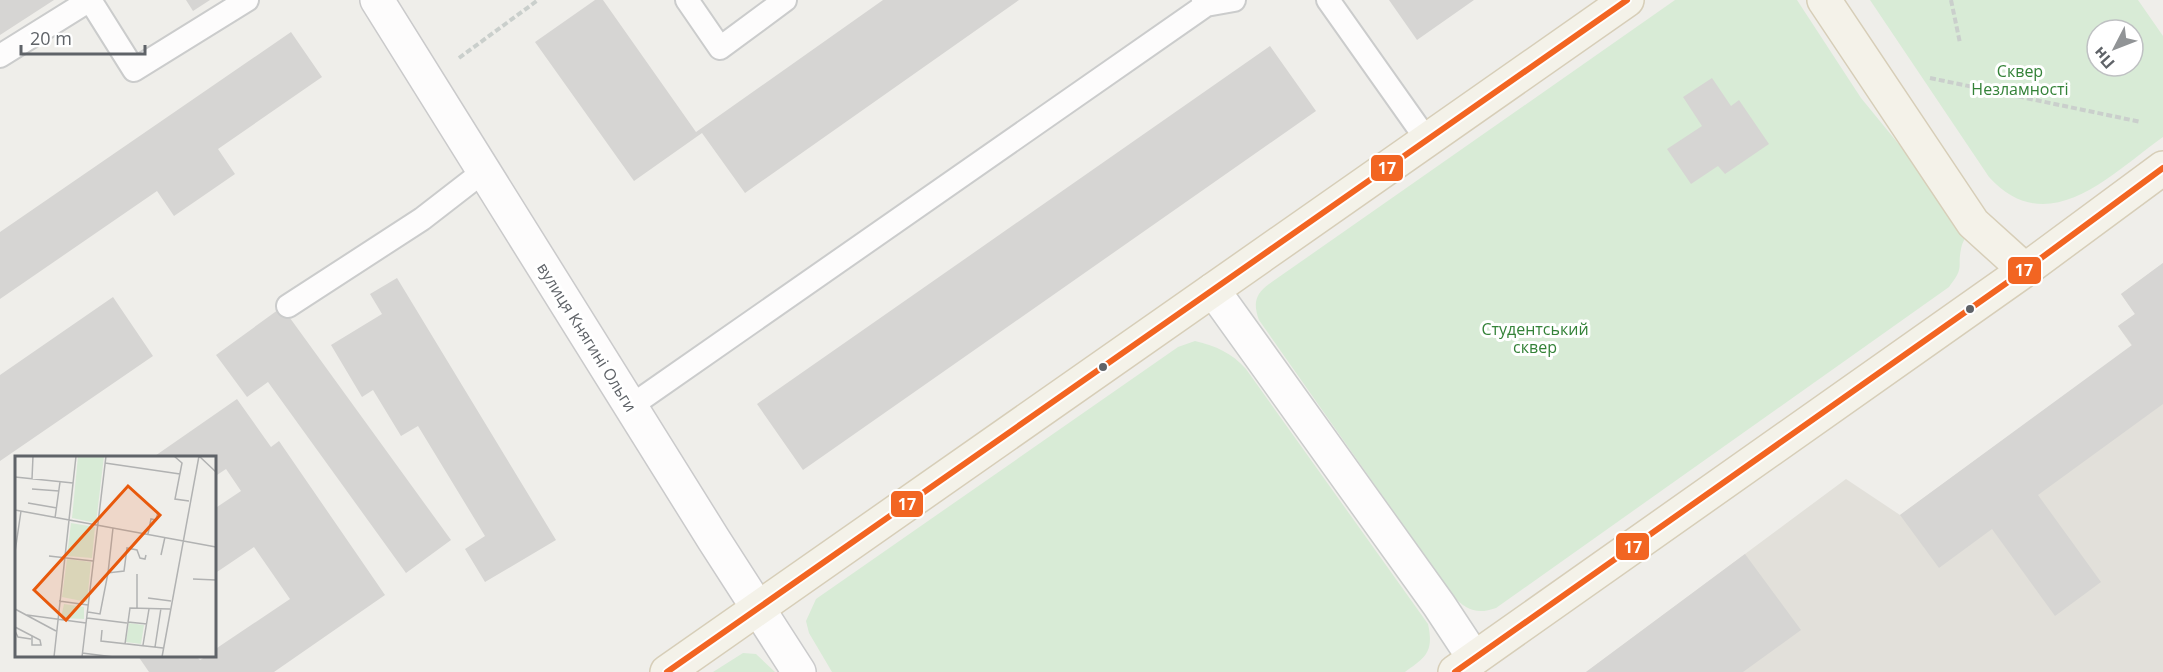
<svg xmlns="http://www.w3.org/2000/svg" width="2163" height="672" font-family="'Open Sans',sans-serif">
  <rect width="100%" height="100%" fill="#efeeea"/>
  <path fill="#e2e0da" d="M2163,263v409h-577l260,-193 54,36 232,-169 -14,-20 17,-12 -14,-20z"/>
  <path fill="#d8ebd6" fill-rule="evenodd" d="M1675,0h122l64,98 108,132c-3,6 -7,13 -8,19 -4,19 4,18 -12,38l-453,321c-19,7 -30,2 -44,-13l-193,-275c-6,-16 -4,-26 10,-36z
    M1870,0h268l25,36v101c-52,37 -115,105 -174,40zM2097,30h36v36h-36z
    M1195,341c21,5 37,12 51,28l182,255c6,28 -2,33 -23,48h-573l-23,-39 -3,-12 10,-22 362,-252z
    M743,653l13,1 19,18h-62z"/>
  <path fill="#d6d5d3" d="M0,0h54l-54,35z
    M186,0h24l-17,11z
    M595,0h8l93,132 187,-132h136l-274,193 -43,-60 -68,48 -99,-139z
    M1389,0h85l-57,40z
    M291,32l31,45 -104,72 17,25 -61,42 -17,-25 -157,108v-67z
    M1270,46l46,65 -513,359 -46,-66z
    M1712,78l19,28 8,-6 30,44 -44,30 -7,-8 -27,18 -24,-35 35,-23 -19,-29z
    M2163,263v141l-125,91 63,87 -46,34 -63,-87 -53,39 -39,-53 232,-170 -14,-19 17,-12 -14,-20z
    M397,278l159,262 -71,42 -20,-33 20,-13 -67,-110 -17,10 -28,-46 -11,7 -31,-52 51,-31 -12,-20z
    M113,297l40,59 -153,105v-86z
    M282,307l169,233 -45,33 -138,-191 -21,15 -31,-42z
    M237,399l34,48 8,-6 106,154 -111,77h-125l-11,-16h58l4,4 7,-4h7v-6l76,-51 -36,-52 -40,27v-65l27,-18 -15,-22 -12,8v-19h-62z
    M1745,554l56,76 -58,42h-157z"/>
  <g fill="none" stroke-linecap="round" stroke-linejoin="round">
    <defs>
      <path id="lane" d="M90,0l44,70 113,-70
        M687,0l33,48 65,-48
        M1328,0l99,140
        M1206,5l28,-5
        M0,56l90,-56
        M288,306l134,-87 62,-48
        M631,406l575,-401 -3,-5"/>
      <path id="street" d="M1213,290l226,315 35,53"/>
      <path id="secondary" d="M377,0l337,540 85,132"/>
      <path id="primary" d="M1824,0l149,223 52,47
        M667,672l960,-672
        M1455,672l570,-402 138,-102"/>
    </defs>
    <use href="#lane" stroke="#cbcccc" stroke-width="26"/>
    <use href="#street" stroke="#cbcccc" stroke-width="36"/>
    <use href="#secondary" stroke="#cacacb" stroke-width="36"/>
    <use href="#primary" stroke="#d7ceb8" stroke-width="36"/>
    <path stroke="#cacfcc" stroke-width="4" stroke-dasharray="6 3" stroke-linecap="butt" d="M1951,0l9,43
      M459,58l79,-58
      M1930,78l211,44"/>
    <use href="#lane" stroke="#fdfcfc" stroke-width="22"/>
    <use href="#street" stroke="#fdfcfc" stroke-width="33"/>
    <use href="#secondary" stroke="#fdfcfc" stroke-width="33"/>
    <use href="#primary" stroke="#f4f2e9" stroke-width="33"/>
    <defs>
      <path id="bus-1" d="M667,672l960,-672
        M1455,672l570,-402 138,-102"/>
    </defs>
    <use href="#bus-1" stroke="#fff" stroke-width="10"/>
    <use href="#bus-1" stroke="#f26522" stroke-width="6"/>
  </g>
  <g fill="#5f6368" stroke="#fff" stroke-width="2">
    <circle cx="1970" cy="309" r="5"/>
    <circle cx="1103" cy="367" r="5"/>
  </g>
  <g text-anchor="middle" dominant-baseline="central" stroke-width="6" stroke-linejoin="round" paint-order="stroke">
    <g font-size="16" fill="#348238" stroke="#fff">
      <text x="2020" y="71">Сквер<tspan x="2020" dy="18">Незламності</tspan></text>
      <text x="1535" y="329">Студентський<tspan x="1535" dy="18">сквер</tspan></text>
    </g>
    <g font-size="16" fill="#5f6368" stroke="#fff">
      <text transform="translate(587 337) rotate(58)">вулиця Княгині Ольги</text>
    </g>
  </g>
  <g transform="translate(15 456)">
    <rect width="201" height="201" fill="#efeeea"/>
    <path d="M63,0h26l-8,67 -24,-5zM56,67l24,4 -3,31 -25,-2zM52,103l24,3 -4,40 -25,-5zM49,148l20,3v12l-23,-1zM114,167l15,2 -3,19 -15,-2z" fill="#d8ebd6"/>
    <path fill="none" stroke="#b1b2b2" stroke-width="1.5" d="M159,0l8,7 -7,36 14,2M184,0l17,16M90,7l75,11M0,21l58,6M17,23l1,-23M17,33l27,2M13,47l29,5M0,54l201,37M40,62l5,-36M98,72l-5,45 16,-2 3,-23 10,2 3,8 5,1 1,-4M133,78l3,-15 5,1 2,-8M146,99l4,-18M34,100l44,5M178,123l23,1M133,142l23,3M44,145l29,4M0,150v-54l6,-41M122,152v-34M0,153l41,22M73,156l12,2 8,-41M12,159l59,8M72,162l40,5M113,166l19,2M0,171l25,13 1,5h-9v-9M87,174l-1,11 62,7M0,175l3,6 13,2M110,188l5,-36 40,1M128,189l6,-36M140,191l6,-39M67,197l32,4M39,201l22,-201M67,201l24,-201M147,201l37,-201"/>
    <path fill="#e8590c" fill-opacity="0.15" stroke="#e8590c" stroke-width="3" d="M113,30l32,29 -94,105 -32,-30z"/>
    <rect width="201" height="201" fill="none" stroke="#5f6368" stroke-width="3"/>
  </g>
  <g stroke="#fff" stroke-width="2">
    <rect x="1370" y="154" width="34" height="28" rx="6" fill="#f26522"/>
    <rect x="2007" y="256" width="35" height="29" rx="6" fill="#f26522"/>
    <rect x="890" y="490" width="34" height="28" rx="6" fill="#f26522"/>
    <rect x="1615" y="532" width="35" height="29" rx="6" fill="#f26522"/>
  </g>
  <g font-size="16" text-anchor="middle" font-weight="bold" fill="#fff">
    <text x="1387" y="174">17</text>
    <text x="2024" y="276">17</text>
    <text x="907" y="510">17</text>
    <text x="1633" y="553">17</text>
  </g>
  <g transform="translate(2115 48) rotate(228)"><circle r="28" fill="#ffffff" stroke="#bfc1c3" stroke-width="1.5"/>
  <path d="M0-4.5L10 22L0 15L-10 22Z" fill="#919496"/>
  <text y="-9" font-size="16" font-weight="bold" text-anchor="middle" fill="#5f6368">Пн</text>
  </g>
  <path d="M21 45v9h124v-9" fill="none" stroke="#5f6368" stroke-width="3"/>
  <text x="30" y="45" font-size="18" fill="#5f6368" stroke="#ffffff" stroke-width="4.5" paint-order="stroke">20 m</text>
</svg>
